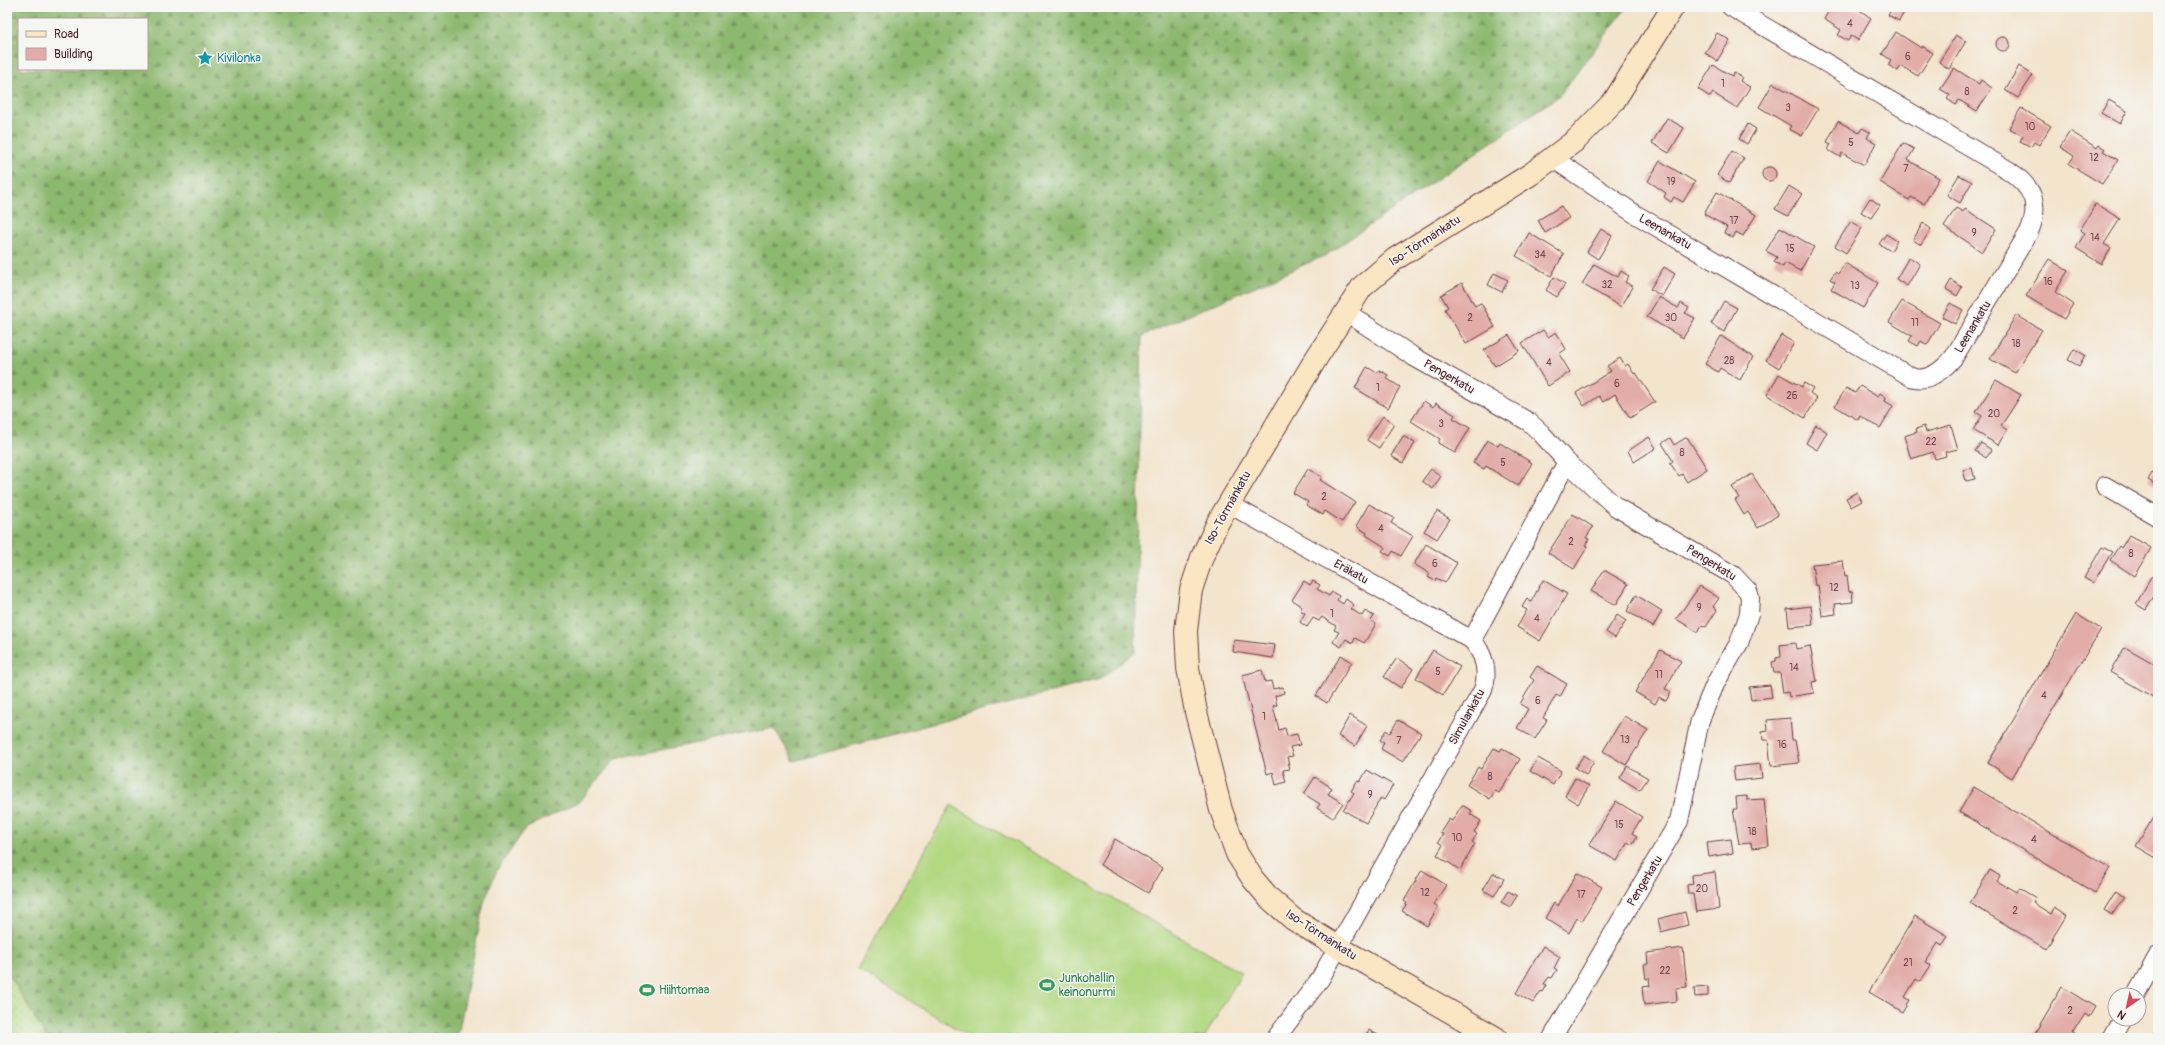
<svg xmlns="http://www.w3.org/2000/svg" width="2165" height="1045" font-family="Pangolin,sans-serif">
  <defs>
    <pattern id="grass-dots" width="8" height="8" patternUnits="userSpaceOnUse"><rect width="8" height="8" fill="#b2d882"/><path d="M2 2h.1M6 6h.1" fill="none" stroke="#9bb970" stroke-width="1.8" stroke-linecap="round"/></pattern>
    <pattern id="forest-firs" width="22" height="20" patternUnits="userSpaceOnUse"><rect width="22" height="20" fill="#8db870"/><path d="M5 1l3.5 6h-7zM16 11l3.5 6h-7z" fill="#75955c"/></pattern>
  </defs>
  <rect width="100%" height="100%" fill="#f6f6f2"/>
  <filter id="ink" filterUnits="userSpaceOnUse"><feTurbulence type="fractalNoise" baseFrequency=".025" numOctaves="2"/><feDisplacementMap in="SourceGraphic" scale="8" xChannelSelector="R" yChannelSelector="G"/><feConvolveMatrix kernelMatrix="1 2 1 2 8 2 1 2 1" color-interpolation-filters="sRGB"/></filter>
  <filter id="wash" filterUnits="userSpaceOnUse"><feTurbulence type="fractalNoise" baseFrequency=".012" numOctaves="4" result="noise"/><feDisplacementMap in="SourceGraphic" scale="16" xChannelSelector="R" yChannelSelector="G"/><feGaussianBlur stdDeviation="0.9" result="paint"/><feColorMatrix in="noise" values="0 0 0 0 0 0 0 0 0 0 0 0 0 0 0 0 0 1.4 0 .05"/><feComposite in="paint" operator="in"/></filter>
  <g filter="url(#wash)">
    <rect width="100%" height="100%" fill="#f3e4cd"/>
    <path fill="url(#grass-dots)" stroke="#7e7c56" d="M7,970l40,68h-40z"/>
    <path fill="url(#forest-firs)" stroke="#6c6c4e" fill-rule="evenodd" d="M7,7h1620l-68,89 -233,159 -184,81 -7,316 -35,27 -306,82 -20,-33 -159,31 -35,42 -55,28 -28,41 -13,32 -25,128 -5,8h-407l-40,-68zM19,19h128v50h-128z"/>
    <path fill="#b2d882" stroke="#7e7c56" d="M951,805l291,168 -38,65h-232l-115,-69z"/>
    <g id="blocks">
      <path fill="#e2aca7" d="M1831,7h24l16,11 -13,22 -7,-4 -3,5 -10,-6 3,-5 -17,-11z
        M1893,7h14l-8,14 -11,-6z
        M1896,32l25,16 1,-2 11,7 -15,23 -17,-10 -3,5 -10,-6 3,-5 -9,-6z
        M1717,33l13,7 -13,21 -12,-8z
        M1956,35l10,6 -17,28 -10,-7z
        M1996 44a7 7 0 1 1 14 0a7 7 0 1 1-14 0Z
        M1713,65l19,11 2,-3 8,4 -2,4 10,6 -13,21 -24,-15 -3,4 -12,-8z
        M2019,66l14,9 -15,23 -13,-8z
        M1954,68l25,16 2,-4 11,8 -15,23 -18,-11 -3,5 -9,-6 3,-4 -10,-6z
        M1773,83l45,26 -16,27 -13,-7 2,-3 -32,-19z
        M2109,100l18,11 -7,13 -19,-11z
        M2021,108l30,18 -12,19 -5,-3 -3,5 -11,-6 3,-5 -14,-8z
        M1667,118l17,10 -15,25 -17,-10z
        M1838,121l21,12 3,-5 8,4 -3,6 9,5 -12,22 -22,-12 -2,4 -12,-7 3,-6 -4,-2z
        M1748,124l8,5 -9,15 -8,-5z
        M2070,131l27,17 2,-3 6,4 -2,2 15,9 -16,24 -33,-20 5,-8 -14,-9z
        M1903,143l11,6 -6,11 31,18 -15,26 -13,-7 -2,3 -29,-18z
        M1732,151l12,7 -15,25 -12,-8z
        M1660,161l35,21 -12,20 -9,-5 -3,5 -7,-5 2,-4 -18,-12z
        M1762 174a7 7 0 1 1 14 0a7 7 0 1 1-14 0Z
        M1959,175l13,7 -12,21 -13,-8z
        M1789,186l13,8 -14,22 -13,-7z
        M1717,192l39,23 -13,21 -7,-4 -3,6 -9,-5 3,-6 -23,-13z
        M1870,198l10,7 -9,13 -10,-6z
        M2096,204l24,15 -16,25 7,4 -10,16 -25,-16 9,-15 -5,-3z
        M1561,206l8,12 -24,15 -7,-13z
        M1956,208l7,4 2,-3 31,20 -14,23 -38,-26z
        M1851,221l11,7 -16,25 -11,-7z
        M1923,223l8,6 -10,16 -8,-5z
        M1780,227l34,20 -14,24 -15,-8 -2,4 -9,-5 3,-5 -11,-6z
        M1601,229l11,7 -14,23 -11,-7z
        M1529,233l35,21 -13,22 -35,-20z
        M1886,234l11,7 -6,10 -12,-7z
        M1909,257l11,7 -13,22 -11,-7z
        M2049,259l19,12 -13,21 18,12 -9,15 -38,-23z
        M1845,263l33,20 -15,25 -32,-19 4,-7 -5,-3 5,-7 3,2z
        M1594,264l24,13 3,-6 8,5 -4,6 8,5 -12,20 -39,-23z
        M1664,267l11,7 -13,22 -12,-7z
        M1494,273l14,7 -6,12 -14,-7z
        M1554,277l11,7 -8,13 -11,-7z
        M1951,280l11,7 -5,9 -11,-7z
        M1462,283l13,23 6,-3 14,24 -29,17 -21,-35 3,-2 -7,-12z
        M1659,297l19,11 3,-5 8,5 -4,5 10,5 -12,20 -36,-21z
        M1724,301l13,7 -13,24 -13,-8z
        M1902,301l38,22 -13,22 -6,-4 -3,5 -9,-5 3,-5 -23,-14z
        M1950,303l13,7 -8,14 -13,-7z
        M2016,315l26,15 -27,43 -25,-14z
        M1543,330l5,7 8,-5 10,17 -7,5 11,18 -22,14 -26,-43z
        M1509,335l10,16 -24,15 -11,-16z
        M1781,335l13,8 -15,25 -13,-8z
        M1721,336l32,21 -13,23 -20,-12 -2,4 -13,-8z
        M2074,349l11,6 -6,11 -11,-6z
        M1620,358l5,8 3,-2 6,10 2,-1 19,29 -25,16 -15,-24 -12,8 -4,-6 -15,10 -8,-13 35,-22 -4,-5z
        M1367,367l10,6 2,-3 9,5 -2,3 14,9 -12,21 -33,-20z
        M1779,374l23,13 2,-4 9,5 -3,5 7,5 -12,20 -38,-23z
        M1996,380l25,15 -20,31 6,4 -9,15 -25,-15 9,-14 -6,-4z
        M1860,386l18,11 2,-4 6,4 -1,4 8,5 -13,22 -20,-12 -2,4 -23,-14 11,-18 9,5z
        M1424,401l9,6 3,-4 19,12 -2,3 17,10 -15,25 -17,-10 2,-4 -29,-18z
        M1383,416l11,8 -15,24 -12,-8z
        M1816,425l11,7 -10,18 -11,-7z
        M1951,425l7,24 -13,3 1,4 -11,3 -2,-7 -22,7 -7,-23 13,-4 -1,-3 8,-3 2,6z
        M1403,436l12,7 -12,20 -12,-7z
        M1649,437l7,11 -22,14 -6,-11z
        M1687,437l20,32 -20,13 -5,-8 -3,2 -9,-13 3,-2 -11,-18 8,-5 4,7z
        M1487,440l11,6 2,-3 32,20 -14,23 -32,-20 -2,3 -11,-6z
        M1981,443l11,7 -6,8 -11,-7z
        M2158,463v23l-10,-6z
        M1972,468l3,11 -9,2 -3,-11z
        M1308,469l14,8 -2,3 35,22 -13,20 -17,-11 -2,4 -17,-10 2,-3 -15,-9z
        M1431,469l10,7 -8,13 -11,-8z
        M1752,474l26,41 -20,13 -10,-16 -4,3 -9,-15 4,-2 -7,-11z
        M1857,492l5,9 -11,6 -5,-9z
        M1369,504l25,14 -3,5 22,13 -12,20 -8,-5 -3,5 -8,-5 3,-4 -19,-12 1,-2 -11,-7z
        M1437,511l13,8 -13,20 -13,-8z
        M1573,514l20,13 -7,11 3,1 -4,6 3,1 -14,23 -26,-16z
        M2129,535l22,13 -17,28 -24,-16 9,-14 2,2z
        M1426,544l31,19 -12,20 -9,-5 -1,3 -7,-4 2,-3 -16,-10z
        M2102,547l10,5 -19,31 -9,-5z
        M1843,561l2,15 2,-1 2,17 3,-1 1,11 -18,2 1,10 -14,2 -4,-31 -3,1 -3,-22z
        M1604,570l24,14 -12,21 -25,-14z
        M2152,576l6,3v10l-12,21 -10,-6z
        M1543,580l24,14 -27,47 -23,-14 10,-17 -5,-3 5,-8 4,3z
        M1304,581l6,4 3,-4 7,4 -3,4 12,7 3,-4 7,4 -2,4 6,4 3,-5 8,6 -3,4 11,7 3,-5 9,5 -3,5 5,3 -12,19 -9,-5 -2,5 -7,-4 -5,8 -8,-5 6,-10 -5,-2 2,-4 -14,-9 -3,4 -6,-3 -6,9 -7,-5 5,-9 -5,-3 2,-3 -10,-7z
        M1700,586l19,12 -6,9 4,3 -11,17 -4,-2 -4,7 -22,-13z
        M1636,595l26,16 -9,16 -26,-16z
        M1811,606l2,19 -24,2 -2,-18z
        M2076,614l25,15 -89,149 -24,-15z
        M1617,615l9,6 -11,17 -9,-6z
        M1234,640l41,5 -2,13 -40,-6z
        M1795,643l1,6 14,-3 7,35 -5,1 2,11 -25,4 -1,-5 -5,1 -3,-20h-6l-2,-11 4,-1v-3l5,-1 -1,-12z
        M2125,647l33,19v34l-48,-28z
        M1433,650l27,17 -17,28 -27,-17z
        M1660,650l21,11 -16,28 6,3 -5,9 -7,-4 -4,7 -20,-12z
        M1341,655l11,7 -25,41 -11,-7z
        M1397,658l16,11 -12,19 -17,-11z
        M1537,666l30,18 -7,13 -4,-2 -13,23 4,2 -12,19 -18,-11 11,-19 -8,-5 14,-24 -4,-3z
        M1262,670l3,12 6,-1 2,8 10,-2 1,6 -9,3 2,9 -4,1 6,24 6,-2 2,8 10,-2 3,11 -10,2 3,9 -6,1 3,12 -7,1 3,12 -10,3 -3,-13 -6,2 -25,-99z
        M1770,685l2,12 -21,3 -2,-13z
        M1350,715l17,11 -12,20 -17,-10z
        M1624,716l24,14 -22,35 -23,-14z
        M1790,718l2,22h3l4,23 -28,3 -3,-26h-5l-1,-9 6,-1 -1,-10z
        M1398,720l23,13 -18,29 -22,-13 3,-7 -4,-2 6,-10 4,3z
        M1494,748l6,3 2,-3 18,11 -21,34 -4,-2 -5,8 -23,-14 11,-18 3,2z
        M1584,755l10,7 -8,13 -11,-7z
        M1538,758l23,13 -8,14 -23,-14z
        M1760,764l2,14 -27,3 -2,-14z
        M1627,766l21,12 -8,12 -20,-12z
        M1367,770l26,15 -9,15 -3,-2 -15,25 -23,-13 11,-17 -3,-2 6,-10 3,1z
        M1315,777l17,11 -4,6 15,9 -10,15 -16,-10 3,-4 -16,-10z
        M1575,778l14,8 -11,18 -13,-8z
        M1974,787l136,81 -15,25 -136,-81z
        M1747,796v4l17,-1 5,47 -17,2 -1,-5 -12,1 -6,-35h4l-1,-12z
        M1616,801l26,16 -10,16 5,3 -5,9 -4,-3 -11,19 -28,-16z
        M1462,805l10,6 -2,3 11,7 -7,11 3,2 -5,8 3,2 -15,26 -23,-15 6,-10 -5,-3 5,-8 -3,-1 9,-14 3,2z
        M2158,810v49l-22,-13z
        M1115,839l48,29 -15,25 -48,-28z
        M1731,839l2,14 -24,4 -2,-15z
        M1422,870l24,15 -12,19 4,3 -11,19 -25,-15 5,-8 -3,-2z
        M1990,870l10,6 -3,5 19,11 3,-4 17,10 -3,5 18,11 3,-6 12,8 -20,33 -76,-46z
        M1715,872l4,37 -23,3 -3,-18h-5l-1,-9 6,-1 -1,-9z
        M1493,873l11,6 -10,17 -11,-6z
        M1577,873l25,14 -20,34 -5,-3 -8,15 -24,-15 9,-15 4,3z
        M1508,891l9,5 -7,11 -9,-5z
        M2116,891l8,6 -12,18 -8,-5z
        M1685,912l3,13 -27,7 -3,-13z
        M1915,916l33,20 -6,10 -4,-3 -12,19 5,3 -11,17 -4,-3 -11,18 5,3 -7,12 -34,-20z
        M1543,946l17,11 -6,11 3,2 -5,8 -3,-1 -5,7 3,1 -4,7 -2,-1 -8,12 -17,-10z
        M1683,948l4,39 -11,1 1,13 -33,4 -2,-18 8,-1 -1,-8 -3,1 -2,-15h4l-1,-11z
        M1708,987v9l-13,1 -1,-9z
        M2062,987l33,20 -6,10 -4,-3 -12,19 5,3 -1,2h-45z
        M1369,1030l14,8h-19z
        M1910,1033l8,5h-11z"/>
    </g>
  </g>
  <g filter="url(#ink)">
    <use href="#blocks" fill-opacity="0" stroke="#633d43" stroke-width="1"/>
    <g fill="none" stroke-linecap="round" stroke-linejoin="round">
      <defs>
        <path id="street" d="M1554,159l81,55 276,163c17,6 33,-8 43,-20l75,-125c12,-28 4,-45 -21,-62l-277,-163
          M1346,312l68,45 115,65 12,11 26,29 49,45 117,68 15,16 2,7 -1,16 -10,29 -23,39 -16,38 -21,101 -127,217
          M2105,486l53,31
          M1229,504l243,136
          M2136,995l22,-39
          M1276,1038l44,-59 163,-289c6,-18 1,-36 -11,-50l95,-178
          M2111,1038l11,-19"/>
        <path id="secondary" d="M1496,1038l-158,-91 -45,-28 -24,-21 -16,-19 -16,-25 -16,-44 -25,-98 -8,-44 -2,-37 5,-41 11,-33 16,-35 99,-165 45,-70 33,-28 136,-85 45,-34 38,-39 59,-94"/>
      </defs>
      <use href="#street" stroke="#633d43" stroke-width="20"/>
      <use href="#secondary" stroke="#633d43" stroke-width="24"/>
      <use href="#street" stroke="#fff" stroke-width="18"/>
      <use href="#secondary" stroke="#fbe6c3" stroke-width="22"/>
    </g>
  </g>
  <defs>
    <symbol id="sight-bare" viewBox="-9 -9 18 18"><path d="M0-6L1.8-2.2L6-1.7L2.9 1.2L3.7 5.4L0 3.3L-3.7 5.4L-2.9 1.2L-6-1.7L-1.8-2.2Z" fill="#0f9aa8" stroke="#f6f6f2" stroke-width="2.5" paint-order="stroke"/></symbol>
    <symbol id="stadium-bare" viewBox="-9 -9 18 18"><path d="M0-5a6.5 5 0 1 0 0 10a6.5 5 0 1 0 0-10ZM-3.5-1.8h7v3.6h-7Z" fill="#2e9e5b" stroke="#f6f6f2" stroke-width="2.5" paint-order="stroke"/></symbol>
  </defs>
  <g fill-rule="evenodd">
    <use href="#sight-bare" x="194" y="47" width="22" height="22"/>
    <use href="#stadium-bare" x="1036" y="974" width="22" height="22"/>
    <use href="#stadium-bare" x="636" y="979" width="22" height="22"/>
  </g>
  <g text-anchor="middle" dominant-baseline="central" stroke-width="3" stroke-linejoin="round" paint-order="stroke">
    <g font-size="10" fill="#70424a">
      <text x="1850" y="24">4</text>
      <text x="1908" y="57">6</text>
      <text x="1723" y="84">1</text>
      <text x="1967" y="92">8</text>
      <text x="1788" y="108">3</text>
      <text x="2030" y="127">10</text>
      <text x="1851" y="143">5</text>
      <text x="2094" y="158">12</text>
      <text x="1906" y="169">7</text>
      <text x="1671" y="182">19</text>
      <text x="1734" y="221">17</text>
      <text x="1974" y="233">9</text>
      <text x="2095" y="238">14</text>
      <text x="1790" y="249">15</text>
      <text x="1540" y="255">34</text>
      <text x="2048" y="282">16</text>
      <text x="1607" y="285">32</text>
      <text x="1855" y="286">13</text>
      <text x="1470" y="318">2</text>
      <text x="1671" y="318">30</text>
      <text x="1915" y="323">11</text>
      <text x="2016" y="344">18</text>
      <text x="1729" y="361">28</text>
      <text x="1549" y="363">4</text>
      <text x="1617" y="384">6</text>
      <text x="1378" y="388">1</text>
      <text x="1792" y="396">26</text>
      <text x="1994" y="414">20</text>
      <text x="1441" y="424">3</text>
      <text x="1931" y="442">22</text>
      <text x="1682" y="453">8</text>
      <text x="1503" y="463">5</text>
      <text x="1324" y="497">2</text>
      <text x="1381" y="529">4</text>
      <text x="1571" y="542">2</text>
      <text x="2131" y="554">8</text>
      <text x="1435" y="564">6</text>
      <text x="1834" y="588">12</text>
      <text x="1699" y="608">9</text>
      <text x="1332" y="614">1</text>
      <text x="1537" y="619">4</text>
      <text x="1794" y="668">14</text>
      <text x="1438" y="672">5</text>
      <text x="1659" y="675">11</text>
      <text x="2044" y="696">4</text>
      <text x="1538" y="701">6</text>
      <text x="1264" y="717">1</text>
      <text x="1625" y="740">13</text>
      <text x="1399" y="741">7</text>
      <text x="1782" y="745">16</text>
      <text x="1490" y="777">8</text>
      <text x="1370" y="795">9</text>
      <text x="1619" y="825">15</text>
      <text x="1752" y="832">18</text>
      <text x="1457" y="838">10</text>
      <text x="2034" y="840">4</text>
      <text x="1702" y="889">20</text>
      <text x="1425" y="893">12</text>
      <text x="1581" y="895">17</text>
      <text x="2015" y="911">2</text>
      <text x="1908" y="963">21</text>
      <text x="1665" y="971">22</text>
      <text x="2070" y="1011">2</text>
    </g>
    <g font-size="12" fill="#0d838f" stroke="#f6f6f2" text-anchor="start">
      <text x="217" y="58">Kivilonka</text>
    </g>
    <g font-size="12" fill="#4a1f2b" stroke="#f6f6f2">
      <text transform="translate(1665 232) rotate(30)">Leenankatu</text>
      <text transform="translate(1425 241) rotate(-33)">Iso-Törmänkatu</text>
      <text transform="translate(1973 327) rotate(-59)">Leenankatu</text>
      <text transform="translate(1449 377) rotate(30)">Pengerkatu</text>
      <text transform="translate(1228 508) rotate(-61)">Iso-Törmänkatu</text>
      <text transform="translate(1711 563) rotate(32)">Pengerkatu</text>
      <text transform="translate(1351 572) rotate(29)">Eräkatu</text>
      <text transform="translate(1467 717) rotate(-61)">Simulankatu</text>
      <text transform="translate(1645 881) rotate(-59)">Pengerkatu</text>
      <text transform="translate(1321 935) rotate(33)">Iso-Törmänkatu</text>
    </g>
    <g font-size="12" fill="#27864d" stroke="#f6f6f2" text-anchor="start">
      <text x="1059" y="978">Junkohallin<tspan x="1059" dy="14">keinonurmi</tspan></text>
      <text x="659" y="990">Hiihtomaa</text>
    </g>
  </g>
  <rect width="2165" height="1045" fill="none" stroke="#f6f6f2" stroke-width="24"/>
  <rect x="18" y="18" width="130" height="52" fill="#f6f6f2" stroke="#b1a0a2"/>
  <rect x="26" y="31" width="20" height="6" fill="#fbe6c3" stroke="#b1a0a2"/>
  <text x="54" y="38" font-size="12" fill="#4a1f2b">Road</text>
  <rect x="26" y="48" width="20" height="12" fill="#e2aca7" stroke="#b1a0a2"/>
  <text x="54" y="58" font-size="12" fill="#4a1f2b">Building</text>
  <g transform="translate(2127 1007) rotate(214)"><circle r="19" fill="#f6f6f2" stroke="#b1a0a2"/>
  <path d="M0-3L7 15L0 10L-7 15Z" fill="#d1495b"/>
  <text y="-6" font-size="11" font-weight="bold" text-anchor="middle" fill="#4a1f2b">N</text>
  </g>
</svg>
